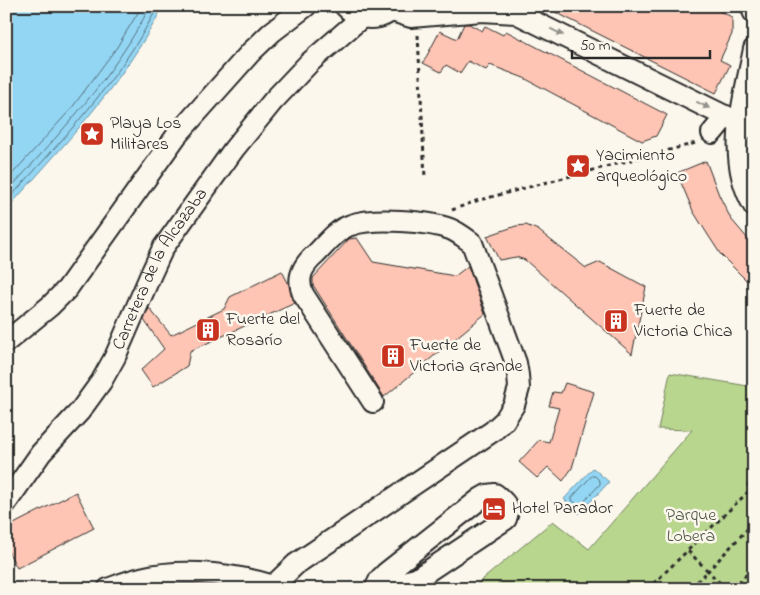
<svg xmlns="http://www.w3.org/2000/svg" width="760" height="595" font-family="'Indie Flower',sans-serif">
  <rect width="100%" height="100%" fill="#fbf7ec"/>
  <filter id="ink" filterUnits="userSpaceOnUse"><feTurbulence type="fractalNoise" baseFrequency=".02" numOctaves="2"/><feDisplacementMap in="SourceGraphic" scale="10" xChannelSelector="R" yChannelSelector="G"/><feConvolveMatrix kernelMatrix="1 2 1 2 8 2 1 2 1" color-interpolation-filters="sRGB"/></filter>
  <g filter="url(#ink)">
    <path fill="#b8d68e" stroke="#72805c" d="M670,373l84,14v202h-283l82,-68 36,28 103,-119 -34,-1z"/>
    <path fill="#93d6f4" stroke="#6992a4" d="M6,6h157c-39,77 -100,140 -157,204z
      M593,468l16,14 -30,32 -15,-15z"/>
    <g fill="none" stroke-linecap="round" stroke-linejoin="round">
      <path stroke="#556f7b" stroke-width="1" d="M6,181l65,-72 46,-62 25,-41
        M6,193c52,-58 109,-117 144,-187
        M6,202c55,-61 114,-122 152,-196
        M592,476h3l5,5v3l-19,21h-3l-6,-5v-2z"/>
    </g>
    <path fill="#ffc5b4" stroke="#2b2b2b" d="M543,6h178l-2,5 13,6v17l-12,26 10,5 -14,28z
      M464,24h5l13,7 3,-5 18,9 3,-4 161,84 -11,21 -14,5 -118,-63 -34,-13 -4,5 -18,-9 -8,12 -14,-8 -5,7 -18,-9 17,-32 17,8z
      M706,161l13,34 12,24 23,27v42l-33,-33 -13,-20 -15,-24 -16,-38z
      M526,225l12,5 48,38 14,-6 46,25 -14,67 -107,-94 -9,-3 -17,3 -12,-24 29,-10z
      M357,238l16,24 82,14 13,-10 17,48 -101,83 -71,-112v-7l36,-39z
      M282,271l7,14 6,18 -105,48 -3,15 -34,21 -12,-17 23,-21 -20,-29 5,-12 22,27 53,-26 6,-12z
      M565,383l29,9 -22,76 -9,13 -15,-14 -11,11 -18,-16 20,-22 10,2 10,-34 -10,-2 4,-14 8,1z
      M76,492l18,36 -77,40 -11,-21v-19z"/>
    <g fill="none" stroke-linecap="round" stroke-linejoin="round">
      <defs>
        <g id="minor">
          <path d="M345,6c15,16 37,16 51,0"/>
          <path d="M751,6l3,7"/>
          <path d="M392,11l19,6 71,-6 34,2 223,110 15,5"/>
          <path d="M754,49c-10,51 -29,109 0,157"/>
          <path d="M712,133l14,-17"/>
          <path d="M6,342l44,-36 17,-17 110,-154 74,-83 21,-20 34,-26"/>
          <path d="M495,494c9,8 16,12 11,25l-90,60 -41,10 5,-10 6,-6 94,-74 7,-4z"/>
          <path id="s1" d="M6,503l35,-50 39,-42 21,-29 14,-25 36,-83 12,-26 71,-99 39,-48 36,-38 52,-45"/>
          <path d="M273,586l23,-22 197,-133 11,-10 10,-16 5,-17 -1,-13 -2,-12 -44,-120c-7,-5 -14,-11 -22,-14 -22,-8 -77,-12 -99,-4 -14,4 -25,19 -35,29 -13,11 -20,23 -13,40l70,108"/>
          <path d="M108,589c11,-4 22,-9 33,-11 33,-8 67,-6 100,0 12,3 26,4 37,11"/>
        </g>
      </defs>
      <use href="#minor" stroke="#2b2b2b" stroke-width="24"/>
      <path stroke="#2b2b2b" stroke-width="3" stroke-dasharray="4 4" stroke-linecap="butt" d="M418,35l7,143
        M452,210l24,-9 220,-58
        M754,479l-4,2 -2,3 2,6 4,1
        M688,551l20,20 -18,18
        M648,589l102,-99
        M726,589l-18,-18 46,-49
        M733,589l21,-23"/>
      <use href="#minor" stroke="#fbf7ec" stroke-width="20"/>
    </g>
    <defs><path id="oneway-solid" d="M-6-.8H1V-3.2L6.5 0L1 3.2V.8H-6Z" transform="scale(1.25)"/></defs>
    <g fill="#93918c">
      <use href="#oneway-solid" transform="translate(557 32) rotate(26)"/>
      <use href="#oneway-solid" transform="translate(703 105) rotate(26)"/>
    </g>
  </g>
  <defs>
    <symbol id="sight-square" viewBox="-11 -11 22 22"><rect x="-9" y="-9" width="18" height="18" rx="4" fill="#c8321e" stroke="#fbf7ec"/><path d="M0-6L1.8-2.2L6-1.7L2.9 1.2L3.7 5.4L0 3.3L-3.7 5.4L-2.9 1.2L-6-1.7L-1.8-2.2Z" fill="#fff"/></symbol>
    <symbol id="building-square" viewBox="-11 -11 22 22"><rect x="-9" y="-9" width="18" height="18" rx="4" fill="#c8321e" stroke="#fbf7ec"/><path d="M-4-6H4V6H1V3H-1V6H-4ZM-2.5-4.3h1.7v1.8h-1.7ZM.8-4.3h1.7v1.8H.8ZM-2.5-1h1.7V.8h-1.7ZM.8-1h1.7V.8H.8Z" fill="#fff"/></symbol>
    <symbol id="hotel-square" viewBox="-11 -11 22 22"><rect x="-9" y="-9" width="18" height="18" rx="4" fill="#c8321e" stroke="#fbf7ec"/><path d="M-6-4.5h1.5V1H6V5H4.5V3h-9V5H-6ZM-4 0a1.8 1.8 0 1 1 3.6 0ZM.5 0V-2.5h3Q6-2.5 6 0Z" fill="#fff"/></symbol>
  </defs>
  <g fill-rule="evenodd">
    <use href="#sight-square" x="78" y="120" width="28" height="28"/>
    <use href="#sight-square" x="564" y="152" width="28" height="28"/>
    <use href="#building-square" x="602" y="307" width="28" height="28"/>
    <use href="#building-square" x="194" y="316" width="28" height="28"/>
    <use href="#building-square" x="379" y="342" width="28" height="28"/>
    <use href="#hotel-square" x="480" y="495" width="28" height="28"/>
  </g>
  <g text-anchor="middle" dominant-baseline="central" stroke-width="5" stroke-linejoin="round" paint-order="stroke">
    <g font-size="18" fill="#2b2b2b" stroke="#fbf7ec" text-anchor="start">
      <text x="110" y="124">Playa Los<tspan x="110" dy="21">Militares</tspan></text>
      <text x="596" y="156">Yacimiento<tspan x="596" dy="21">arqueológico</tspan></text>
      <text x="634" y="311">Fuerte de<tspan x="634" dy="21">Victoria Chica</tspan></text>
      <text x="226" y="320">Fuerte del<tspan x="226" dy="21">Rosarío</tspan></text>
      <text x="410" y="346">Fuerte de<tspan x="410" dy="21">Victoria Grande</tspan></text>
      <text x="512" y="509">Hotel Parador</text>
    </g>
    <g font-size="18" fill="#2b2b2b" stroke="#fbf7ec">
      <text stroke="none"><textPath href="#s1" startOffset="282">Carretera de la Alcazaba</textPath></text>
    </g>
    <g font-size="18" fill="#4e5644" stroke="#fbf7ec">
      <text x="691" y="516">Parque<tspan x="691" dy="21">Lobera</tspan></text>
    </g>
  </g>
  <rect width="760" height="595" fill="none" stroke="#fbf7ec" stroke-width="25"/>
  <rect x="12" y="12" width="735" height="570" fill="none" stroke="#2b2b2b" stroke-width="2" filter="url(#ink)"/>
  <path d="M572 50v8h138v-8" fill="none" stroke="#2b2b2b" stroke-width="2.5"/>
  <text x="580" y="50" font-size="15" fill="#2b2b2b" stroke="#fbf7ec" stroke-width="4" paint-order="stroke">50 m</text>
</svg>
